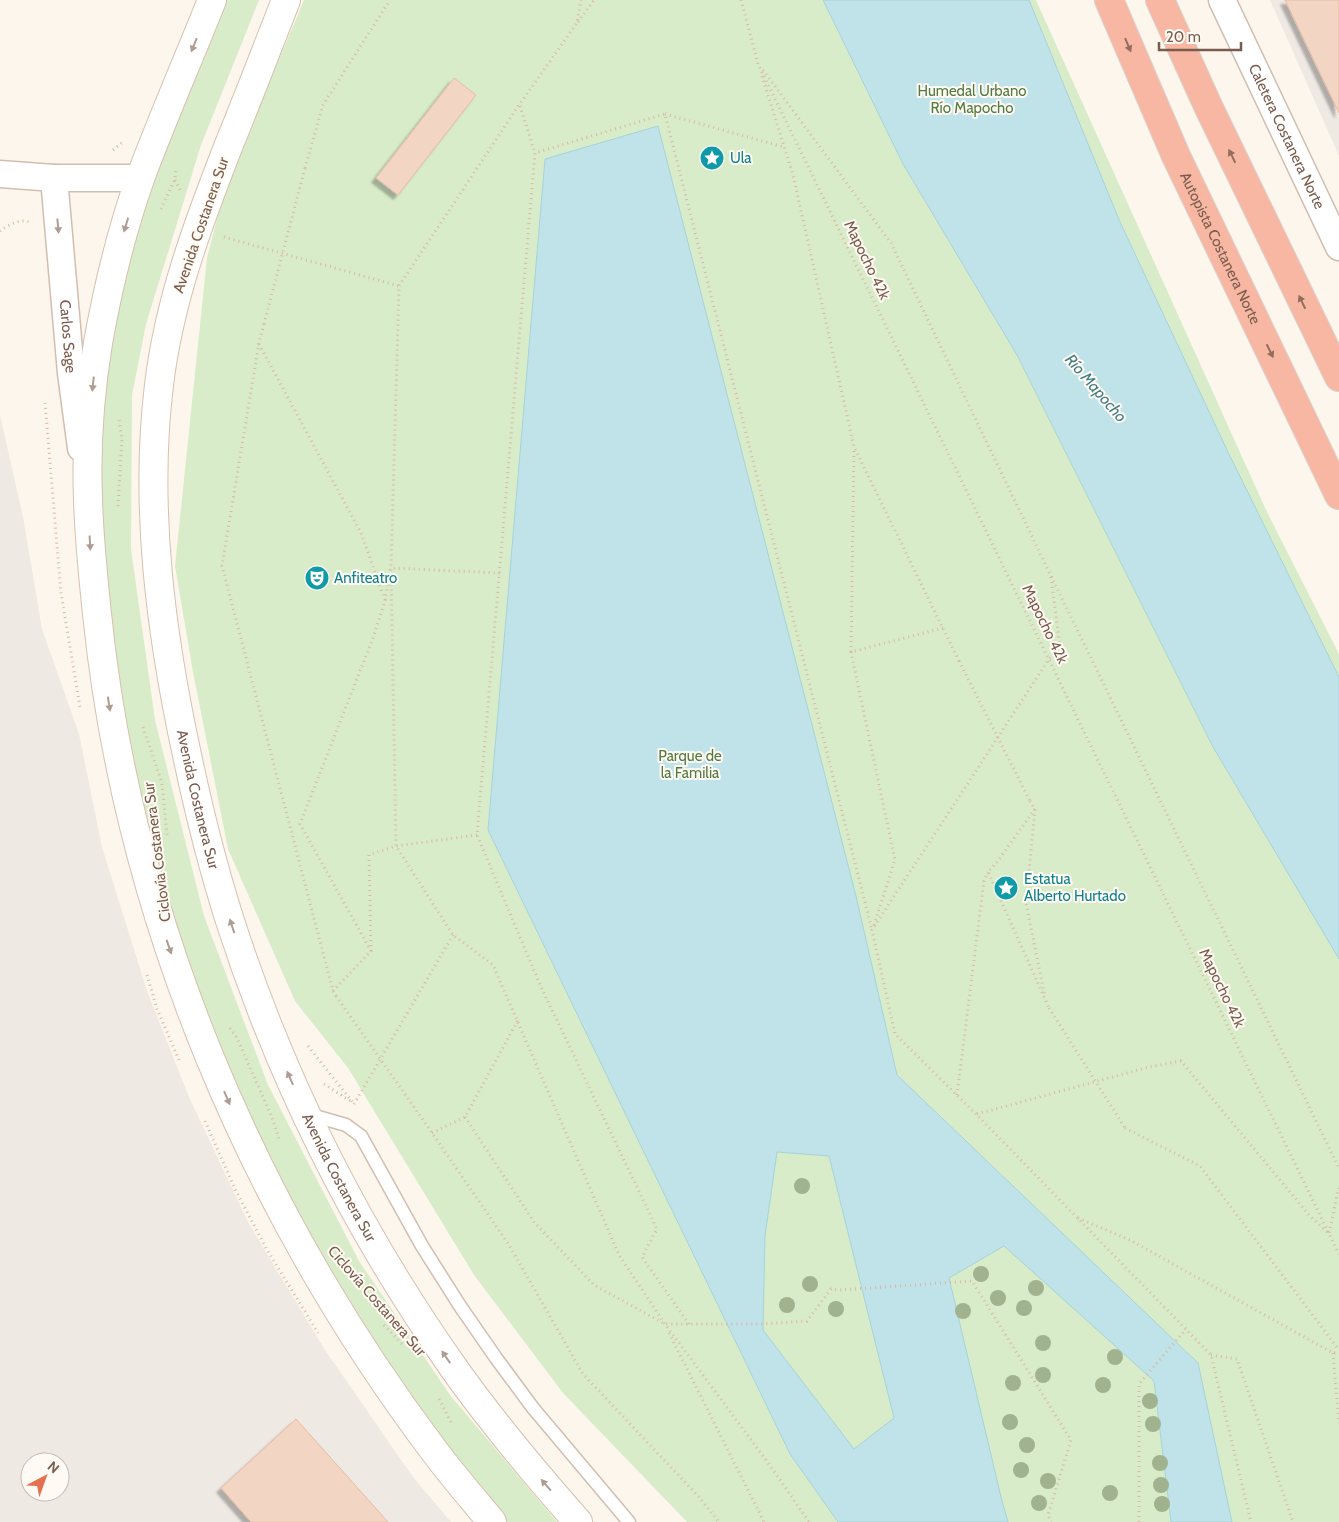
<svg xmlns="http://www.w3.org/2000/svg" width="1339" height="1522" font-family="Cabin,sans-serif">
  <defs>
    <filter id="shadow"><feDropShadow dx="-4.5" dy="4.5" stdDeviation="1" flood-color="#0004"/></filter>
  </defs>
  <rect width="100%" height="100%" fill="#fdf6ec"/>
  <path fill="#efe9e4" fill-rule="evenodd" d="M1270,0h69v156z
    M0,415l23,102 19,112 37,105 23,113 45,144 42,106 60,127 76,126 88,127 38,45h-451zM30,1462h30v30h-30z"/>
  <path fill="#d8ecc9" d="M222,0h37l-58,145 -55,179 -14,71 -1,154 24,171 49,196 64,169 91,176 91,134 107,127h-53l-35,-41 -132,-187 -77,-137 -89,-214 -43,-176 -30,-211 1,-185 46,-181z
    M304,0h732l230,510 73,144v868h-652l-124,-129 -89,-118 -126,-207 -53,-67 -67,-152 -35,-177 -18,-106 32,-308 18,-70z"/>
  <path fill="#bfe3e8" stroke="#a5d3da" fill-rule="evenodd" d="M823,0h206l91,222 107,228 112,227v282l-126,-212 -196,-392 -114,-191z
    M658,126l198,770 41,179 301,288 34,159h-61l-17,-141 -150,-135 -55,32 52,219 7,25h-170l-48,-68 -302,-624 57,-671zM777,1152l52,4 65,262 -40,31 -91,-119 2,-94z"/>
  <path fill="#f3d5c3" stroke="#e6bba3" filter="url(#shadow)" d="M1285,0h54v113z
    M454,78l22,17 -78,100 -22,-17z
    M296,1419l92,103h-137l-30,-34z"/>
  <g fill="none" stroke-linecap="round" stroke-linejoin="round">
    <defs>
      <path id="service" d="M308,1114l38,11 15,11 61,110 38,60 36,52 37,50 96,114"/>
      <g id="minor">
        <path id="s1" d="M1222,0l117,247"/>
        <path d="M0,174l54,4h86"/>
        <path id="s2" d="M54,178l17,195 10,75"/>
      </g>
      <g id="secondary">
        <path d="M212,0c-23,58 -49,117 -71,176 -19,53 -33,111 -43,167 -8,49 -12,106 -10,156 1,39 5,77 9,115 31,303 155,595 338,838 18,24 38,47 57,70"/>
        <path id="s3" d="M286,0c-19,49 -38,98 -58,147 -30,77 -59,154 -69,238 -15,123 2,250 28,370 12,57 26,113 44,169 51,157 127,308 222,443 38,54 81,105 125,155"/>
      </g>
      <g id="motorway">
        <path id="s4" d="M1109,0l67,156 163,339"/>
        <path d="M1160,0l48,106 131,271"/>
      </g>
    </defs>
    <use href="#service" stroke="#d1beb0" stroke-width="15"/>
    <use href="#minor" stroke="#d1beb0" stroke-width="29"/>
    <use href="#secondary" stroke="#d6c0b0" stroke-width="30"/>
    <use href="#motorway" stroke="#dad1cd" stroke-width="30"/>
    <path stroke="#d9b8a5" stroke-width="3" stroke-dasharray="1 4" stroke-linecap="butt" d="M741,0l17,64 581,1190
      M578,22l16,-22
      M763,70l128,173 159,331 289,594
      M762,76l31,99 61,272 105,214
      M520,106l15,47
      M665,114l119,33
      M113,150l11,-9
      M305,168l18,-63 67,-105
      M175,180l6,12
      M161,209l14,-30 1,-11
      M0,231c8,-6 22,-14 31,-8
      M224,237l175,49
      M264,324l-5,19 -37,223 111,425 3,5
      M259,344l102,189 24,67
      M45,403l16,190 19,114
      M118,506l4,-67 -3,-19
      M390,570l1,-2 109,5
      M1051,577l9,70 -11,12 -177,271 23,104 81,80 235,241 40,167
      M851,652l3,-204
      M143,727l19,56 5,52
      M1030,801l5,8 -9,94 19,94
      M1035,809l-38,53 -9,10 61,136
      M477,835l-81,11 57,89 40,30 126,290 46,69 104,140 40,58
      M874,925l21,-65 -44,-208 92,-24
      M371,951l-2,-96 27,-9 -5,-278 8,-282 120,-181 58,-82 4,-23
      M147,975l10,34 22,51
      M333,991l38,-40 -71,-127 73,-186 12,-37 4,-25
      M230,1028l7,10 34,77 8,24
      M308,1046l46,58
      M324,1084l28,18
      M957,1095l27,-214 4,-9
      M354,1104l99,-169
      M977,1114l172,-47 32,-6 128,154 20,19 10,-48
      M465,1117l69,105 60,63 71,39h98l44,-3 24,-32 9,1 132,-9 99,159 -23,75 3,7
      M205,1121l30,68 31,59 52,85
      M428,1127l81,118 74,129 115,122 21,26
      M1125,1128l75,38 139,184
      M432,1133l33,-16 53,-97
      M1078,1218l52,22 203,113 6,-1
      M689,1324l-47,-67 15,-28 -116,-242 -64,-152 58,-682 130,-39 207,816
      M384,1325l18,19
      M669,1333l95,189
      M1333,1353l6,70
      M1211,1355l26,4 56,163
      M439,1399l13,25
      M1139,1522v-138l47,-55"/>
    <use href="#service" stroke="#fff" stroke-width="12"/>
    <use href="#minor" stroke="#fff" stroke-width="26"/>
    <use href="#secondary" stroke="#fff" stroke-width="28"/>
    <use href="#motorway" stroke="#f7b7a3" stroke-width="28"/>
    <path stroke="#d9b8a5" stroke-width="3" stroke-dasharray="1 4" stroke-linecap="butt" d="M264,324l41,-156
      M959,661l71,140
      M336,996l92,131
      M1049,1008l76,120"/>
  </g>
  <g fill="#a0b28e">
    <circle cx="802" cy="1186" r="8"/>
    <circle cx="981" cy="1274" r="8"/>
    <circle cx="810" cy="1284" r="8"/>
    <circle cx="1036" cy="1288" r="8"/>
    <circle cx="998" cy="1298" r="8"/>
    <circle cx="787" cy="1305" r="8"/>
    <circle cx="1024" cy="1308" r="8"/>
    <circle cx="836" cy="1309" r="8"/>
    <circle cx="963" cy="1311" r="8"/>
    <circle cx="1043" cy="1343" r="8"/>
    <circle cx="1115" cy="1357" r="8"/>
    <circle cx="1043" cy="1375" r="8"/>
    <circle cx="1013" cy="1383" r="8"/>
    <circle cx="1103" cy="1385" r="8"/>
    <circle cx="1150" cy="1401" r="8"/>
    <circle cx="1010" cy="1422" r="8"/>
    <circle cx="1153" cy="1424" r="8"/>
    <circle cx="1027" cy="1445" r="8"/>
    <circle cx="1160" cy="1463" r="8"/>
    <circle cx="1021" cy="1470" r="8"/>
    <circle cx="1048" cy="1481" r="8"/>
    <circle cx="1161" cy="1485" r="8"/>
    <circle cx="1110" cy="1493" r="8"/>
    <circle cx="1039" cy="1503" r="8"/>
    <circle cx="1162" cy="1504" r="8"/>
  </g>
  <defs><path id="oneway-solid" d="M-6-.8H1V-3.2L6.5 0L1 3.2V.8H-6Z" transform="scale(1.25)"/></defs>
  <g fill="#af9d94">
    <use href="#oneway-solid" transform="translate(194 45) rotate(112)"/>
    <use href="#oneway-solid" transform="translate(126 225) rotate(107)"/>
    <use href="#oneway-solid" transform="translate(58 226) rotate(85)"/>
    <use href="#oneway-solid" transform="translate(93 384) rotate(96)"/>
    <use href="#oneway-solid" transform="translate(90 543) rotate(87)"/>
    <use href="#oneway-solid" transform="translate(109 704) rotate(81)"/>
    <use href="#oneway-solid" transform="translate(232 926) rotate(-108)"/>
    <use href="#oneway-solid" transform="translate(169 947) rotate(71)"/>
    <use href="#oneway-solid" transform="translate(290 1078) rotate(-114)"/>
    <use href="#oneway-solid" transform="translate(227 1098) rotate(67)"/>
    <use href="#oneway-solid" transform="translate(446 1357) rotate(-124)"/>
    <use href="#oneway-solid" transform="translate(546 1485) rotate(-131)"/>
  </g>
  <g fill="#936e5e">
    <use href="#oneway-solid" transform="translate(1128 45) rotate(67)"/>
    <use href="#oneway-solid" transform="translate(1232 156) rotate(-116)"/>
    <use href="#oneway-solid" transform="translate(1302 302) rotate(-116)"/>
    <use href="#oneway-solid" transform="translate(1270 351) rotate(64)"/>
  </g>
  <defs>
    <symbol id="sight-disc" viewBox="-11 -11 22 22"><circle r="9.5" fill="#0f9aa8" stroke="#fffaf3"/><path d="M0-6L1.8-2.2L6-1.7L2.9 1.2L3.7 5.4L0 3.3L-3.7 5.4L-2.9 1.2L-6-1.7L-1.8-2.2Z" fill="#fff"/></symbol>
    <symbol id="theatre-disc" viewBox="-11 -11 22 22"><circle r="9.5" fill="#0f9aa8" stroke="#fffaf3"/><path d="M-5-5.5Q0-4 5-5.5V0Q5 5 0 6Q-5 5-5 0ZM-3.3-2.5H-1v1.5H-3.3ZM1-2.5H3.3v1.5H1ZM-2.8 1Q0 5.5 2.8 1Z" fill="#fff"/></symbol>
  </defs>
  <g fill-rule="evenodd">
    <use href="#sight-disc" x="698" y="144" width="28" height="28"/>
    <use href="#theatre-disc" x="303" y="564" width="28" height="28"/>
    <use href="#sight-disc" x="992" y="874" width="28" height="28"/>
  </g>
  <g text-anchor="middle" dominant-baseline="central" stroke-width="4" stroke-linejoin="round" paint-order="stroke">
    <g font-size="15" fill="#537a41" stroke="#fffaf3">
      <text x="972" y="91">Humedal Urbano<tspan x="972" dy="17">Río Mapocho</tspan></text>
      <text x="690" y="756">Parque de<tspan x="690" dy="17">la Familia</tspan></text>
    </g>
    <g font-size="15" fill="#7a5c4d" stroke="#fffaf3">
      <text stroke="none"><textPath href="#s1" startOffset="151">Caletera Costanera Norte</textPath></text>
      <text transform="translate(201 225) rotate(-71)">Avenida Costanera Sur</text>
      <text stroke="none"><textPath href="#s4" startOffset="272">Autopista Costanera Norte</textPath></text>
      <text transform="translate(867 260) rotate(64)">Mapocho 42k</text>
      <text stroke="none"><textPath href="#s2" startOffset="159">Carlos Sage</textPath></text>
      <text transform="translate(1045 624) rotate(64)">Mapocho 42k</text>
      <text stroke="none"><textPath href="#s3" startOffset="825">Avenida Costanera Sur</textPath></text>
      <text transform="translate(157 852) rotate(-97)">Ciclovía Costanera Sur</text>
      <text transform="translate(1222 988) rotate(64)">Mapocho 42k</text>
      <text stroke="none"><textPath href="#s3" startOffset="1230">Avenida Costanera Sur</textPath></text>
      <text transform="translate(377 1301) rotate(49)">Ciclovía Costanera Sur</text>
    </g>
    <g font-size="15" fill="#0d838f" stroke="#fffaf3" text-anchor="start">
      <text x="730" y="158">Ula</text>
      <text x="334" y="578">Anfiteatro</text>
      <text x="1024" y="879">Estatua<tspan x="1024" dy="17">Alberto Hurtado</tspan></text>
    </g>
    <g font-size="16" font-style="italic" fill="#437c86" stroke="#fffaf3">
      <text transform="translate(1096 388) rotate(49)">Río Mapocho</text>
    </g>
  </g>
  <g transform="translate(45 1477) rotate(41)"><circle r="24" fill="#fffaf3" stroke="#cabbb1"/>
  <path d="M0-4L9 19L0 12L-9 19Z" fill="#e76f51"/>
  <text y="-8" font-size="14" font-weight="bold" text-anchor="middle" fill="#7a5c4d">N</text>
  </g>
  <path d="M1159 42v8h82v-8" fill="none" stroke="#7a5c4d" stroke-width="2.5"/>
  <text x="1166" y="42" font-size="15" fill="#7a5c4d" stroke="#fffaf3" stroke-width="4" paint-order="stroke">20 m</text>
</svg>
